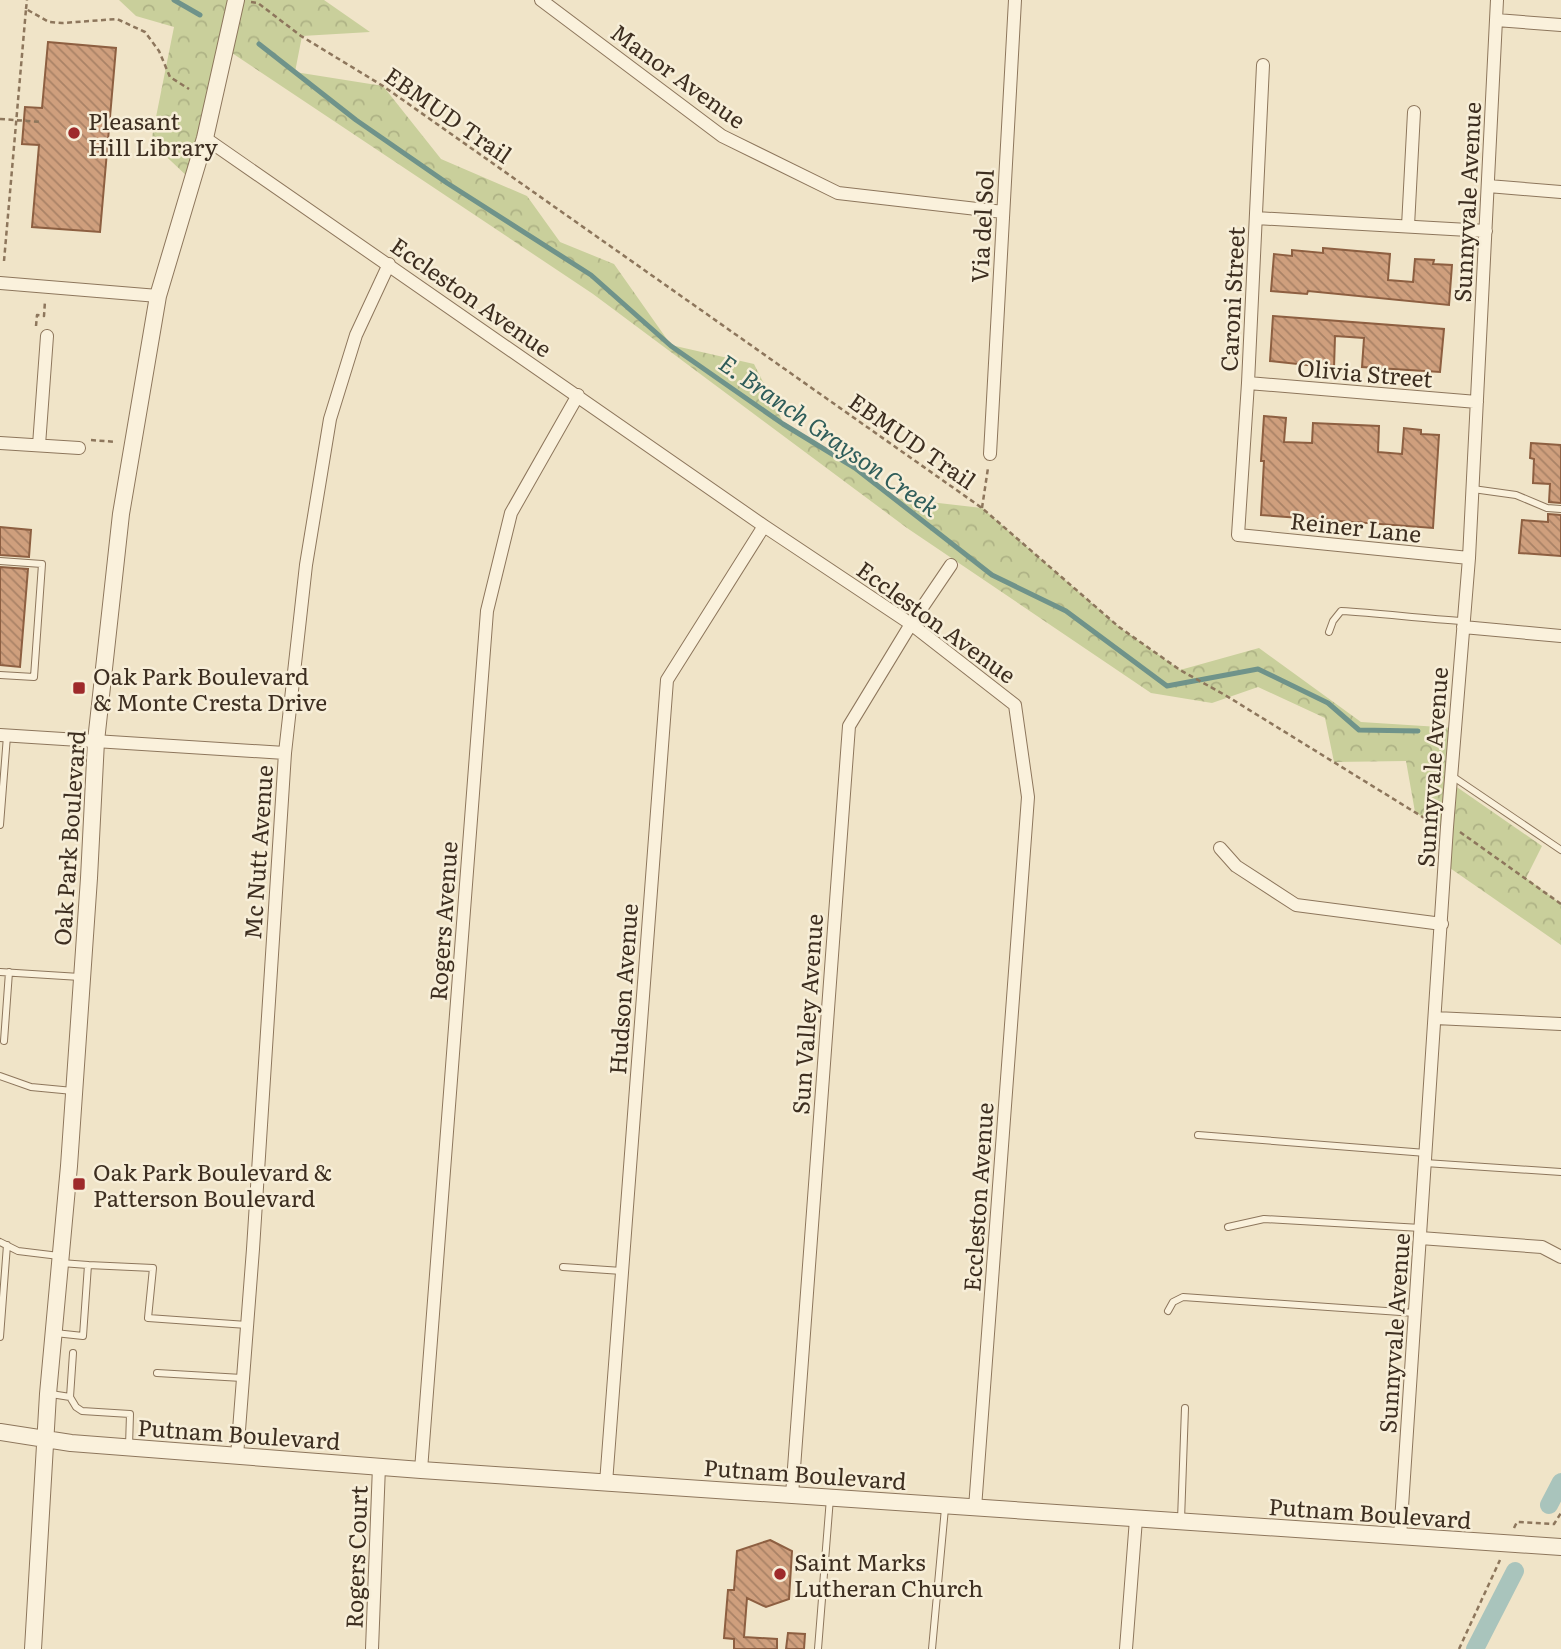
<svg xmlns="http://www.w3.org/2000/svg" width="1561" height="1649" font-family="Literata,serif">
  <defs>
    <pattern id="forest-crowns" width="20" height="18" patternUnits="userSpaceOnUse" patternTransform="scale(1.75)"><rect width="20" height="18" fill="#c9cf9b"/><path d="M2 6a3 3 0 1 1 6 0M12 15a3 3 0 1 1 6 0" fill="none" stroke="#aeb285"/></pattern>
    <pattern id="building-back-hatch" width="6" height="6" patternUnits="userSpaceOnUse" patternTransform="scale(1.75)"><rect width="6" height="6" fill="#cf9f7d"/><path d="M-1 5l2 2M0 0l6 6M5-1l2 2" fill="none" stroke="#a98266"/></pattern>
  </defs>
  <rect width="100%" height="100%" fill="#f0e4c8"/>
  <path fill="url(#forest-crowns)" d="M119,0h205l46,32 -68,4 -7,36 88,14 58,73 86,37 33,46 54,22 57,81 83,19 30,60 71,44 40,30 87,10 137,119 61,43 79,-22 102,74 94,6 -4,55 91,63 -16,32 35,26v41l-114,-79v-39l-12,-2 -20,-13 -9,-51 -72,1 -9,-44 -67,-31 -46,16 -61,-10 -244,-165 -314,-234 -367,-245 -35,131 -40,-38 23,-115 -38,-11z"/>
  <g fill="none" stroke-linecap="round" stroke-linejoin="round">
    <path stroke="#6f938a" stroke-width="5" d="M174,0l26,15
      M259,44l97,76 91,63 144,92 80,71 112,78 72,44 137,107 74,36 101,75 91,-17 70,34 31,27 59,1"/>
    <path stroke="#a9c4bc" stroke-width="18" d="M1549,1505l12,-23
      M1475,1649l40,-78"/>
  </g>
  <path fill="url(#building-back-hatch)" stroke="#8d5f41" stroke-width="2" d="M48,42l68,6 -16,184 -68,-5 7,-82 -17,-1 3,-37 17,1z
    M1323,248l67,6 -2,26 25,2 2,-23 19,1 -1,4 19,1 -3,40 -141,-14 -1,3 -36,-3 3,-37 18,2v-6l31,3z
    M1273,316l171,13 -4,43 -78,-5 2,-29 -29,-2 -1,32 -64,-7z
    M1264,416l22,2 -2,24 28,1 1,-20 66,3 -1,26 24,2 2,-26 17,2v4l18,1 -6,93 -172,-13 3,-54h-3z
    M1531,443l30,2v58l-12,-1 1,-18 -17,-1 1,-24 -4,-1z
    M1548,514l13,1v41l-42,-3 3,-33 26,2z
    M0,527l31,3 -2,27 -29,-2z
    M0,567l28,2 -8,98 -20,-2z
    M770,1540l22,11 -3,48 -23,8 -19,-9 -3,39 33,2v10h-43v-10l-10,-1 4,-48h6l3,-39z
    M788,1633l17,1 -1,15h-18z"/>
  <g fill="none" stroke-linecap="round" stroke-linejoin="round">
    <defs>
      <path id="service" d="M1473,489l43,6 31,13 14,1
        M0,561l42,3 -8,113 -34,-2
        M1329,632l4,-11 8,-10c41,2 81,8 122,10
        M1452,776l109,74
        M0,825l7,-89
        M0,972l80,5
        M4,1041l5,-69
        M0,1076l31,11 42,4
        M1198,1135l228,18
        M1425,1163l136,9
        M1228,1227l36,-8 157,9
        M0,1242l18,9 41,5
        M88,1265l65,3 -5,50 99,7
        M563,1267l59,4
        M1168,1311l5,-9 10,-5 232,16
        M55,1333l28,3 5,-71 -27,-2
        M0,1337l7,-92
        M157,1373l85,5
        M51,1394l19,3 6,10 6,4 48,3 -1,32
        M70,1397l3,-44
        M1181,1520l4,-112
        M818,1649l12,-151
        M932,1649l13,-141"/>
      <path id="minor" d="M541,0l181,136 116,57 165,19
        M1496,20l65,5
        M1263,65l-15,318 -10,152 231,23
        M205,138l559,388 147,98 104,81 13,92 -53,711
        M1488,186l73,6
        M1256,218l230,13
        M1408,226l6,-114
        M0,283l158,13
        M1248,383l229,19
        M0,443l79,5
        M39,445l8,-109
        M990,454l25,-454
        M1463,627l98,9
        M0,735l285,18
        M1220,848l16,18 60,39 146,19
        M1435,1018l126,6
        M1420,1238l122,9 19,10
        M237,1456l16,-207 32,-496 21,-188 24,-146 26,-84 33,-71
        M421,1470l66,-859 24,-98 67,-118
        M606,1483l61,-803 97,-154
        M792,1495l57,-769 62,-102 40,-59
        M1400,1537l47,-710 22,-269 28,-558
        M372,1649l7,-183
        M1126,1649l10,-130"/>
      <path id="tertiary" d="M0,1432l71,11 350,27 1140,77
        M33,1649l15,-255 21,-228 20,-288 7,-137 25,-227 37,-218 47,-158 31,-138"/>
    </defs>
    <use href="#service" stroke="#8d765c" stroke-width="8"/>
    <use href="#minor" stroke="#8d765c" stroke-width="14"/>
    <use href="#tertiary" stroke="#8d765c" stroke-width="18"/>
    <path stroke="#8d765c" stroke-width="2.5" stroke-dasharray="5 3.5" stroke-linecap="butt" d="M251,2l7,1 43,33 82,50 599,422 137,119 61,43 45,25 209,129
      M26,9l1,-9
      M0,119l41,3
      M4,261l22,-252 23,13 13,1 55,-4 28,13 14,19 11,26 19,12
      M36,326l1,-11 7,1 1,-15
      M91,440l25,2
      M982,508l6,-40
      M1460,832l101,72
      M1514,1528l3,-6 37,2 7,-11
      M1459,1649l41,-89"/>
    <use href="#service" stroke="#faf1dc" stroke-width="6"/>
    <use href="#minor" stroke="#faf1dc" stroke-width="12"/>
    <use href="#tertiary" stroke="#faf1dc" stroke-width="16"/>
  </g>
  <g fill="#9e2a2b" stroke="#f7eed8" stroke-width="2.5">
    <circle cx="74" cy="133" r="7"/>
    <rect x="72" y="681" width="14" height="14" rx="3.5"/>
    <rect x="72" y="1177" width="14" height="14" rx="3.5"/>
    <circle cx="780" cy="1574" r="7"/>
  </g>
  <g text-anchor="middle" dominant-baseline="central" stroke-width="5" stroke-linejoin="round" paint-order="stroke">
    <g font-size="23" fill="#3d2e20" stroke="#f7eed8">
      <text transform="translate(679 75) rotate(36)">Manor Avenue</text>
      <text transform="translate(449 114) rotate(35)">EBMUD Trail</text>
      <text transform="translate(1466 202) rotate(-87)">Sunnyvale Avenue</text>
      <text transform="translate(981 226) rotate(-87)">Via del Sol</text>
      <text transform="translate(472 296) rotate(35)">Eccleston Avenue</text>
      <text transform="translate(1231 299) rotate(-87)">Caroni Street</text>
      <text transform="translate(1365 372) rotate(5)">Olivia Street</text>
      <text transform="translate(913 440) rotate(35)">EBMUD Trail</text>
      <text transform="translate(1356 526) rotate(6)">Reiner Lane</text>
      <text transform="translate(937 621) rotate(36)">Eccleston Avenue</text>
      <text transform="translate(1431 767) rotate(-86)">Sunnyvale Avenue</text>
      <text transform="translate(68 838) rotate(-86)">Oak Park Boulevard</text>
      <text transform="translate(257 852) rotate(-86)">Mc Nutt Avenue</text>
      <text transform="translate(442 921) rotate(-86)">Rogers Avenue</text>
      <text transform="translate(622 989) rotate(-86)">Hudson Avenue</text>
      <text transform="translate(806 1014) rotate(-86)">Sun Valley Avenue</text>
      <text transform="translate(977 1197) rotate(-86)">Eccleston Avenue</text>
      <text transform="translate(1393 1333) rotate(-86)">Sunnyvale Avenue</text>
      <text transform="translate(239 1433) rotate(4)">Putnam Boulevard</text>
      <text transform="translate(805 1473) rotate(4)">Putnam Boulevard</text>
      <text transform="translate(1370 1512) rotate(4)">Putnam Boulevard</text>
      <text transform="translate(355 1557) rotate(-88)">Rogers Court</text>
    </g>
    <g font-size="23" fill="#3d2e20" stroke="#f7eed8" text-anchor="start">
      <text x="88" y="120">Pleasant<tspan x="88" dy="26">Hill Library</tspan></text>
      <text x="93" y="675">Oak Park Boulevard<tspan x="93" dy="26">&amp; Monte Cresta Drive</tspan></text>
      <text x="93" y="1171">Oak Park Boulevard &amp;<tspan x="93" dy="26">Patterson Boulevard</tspan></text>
      <text x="794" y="1561">Saint Marks<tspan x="794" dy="26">Lutheran Church</tspan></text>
    </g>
    <g font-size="24" font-style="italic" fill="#2f5d5a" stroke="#f7eed8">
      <text transform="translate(830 434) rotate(35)">E. Branch Grayson Creek</text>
    </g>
  </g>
</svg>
